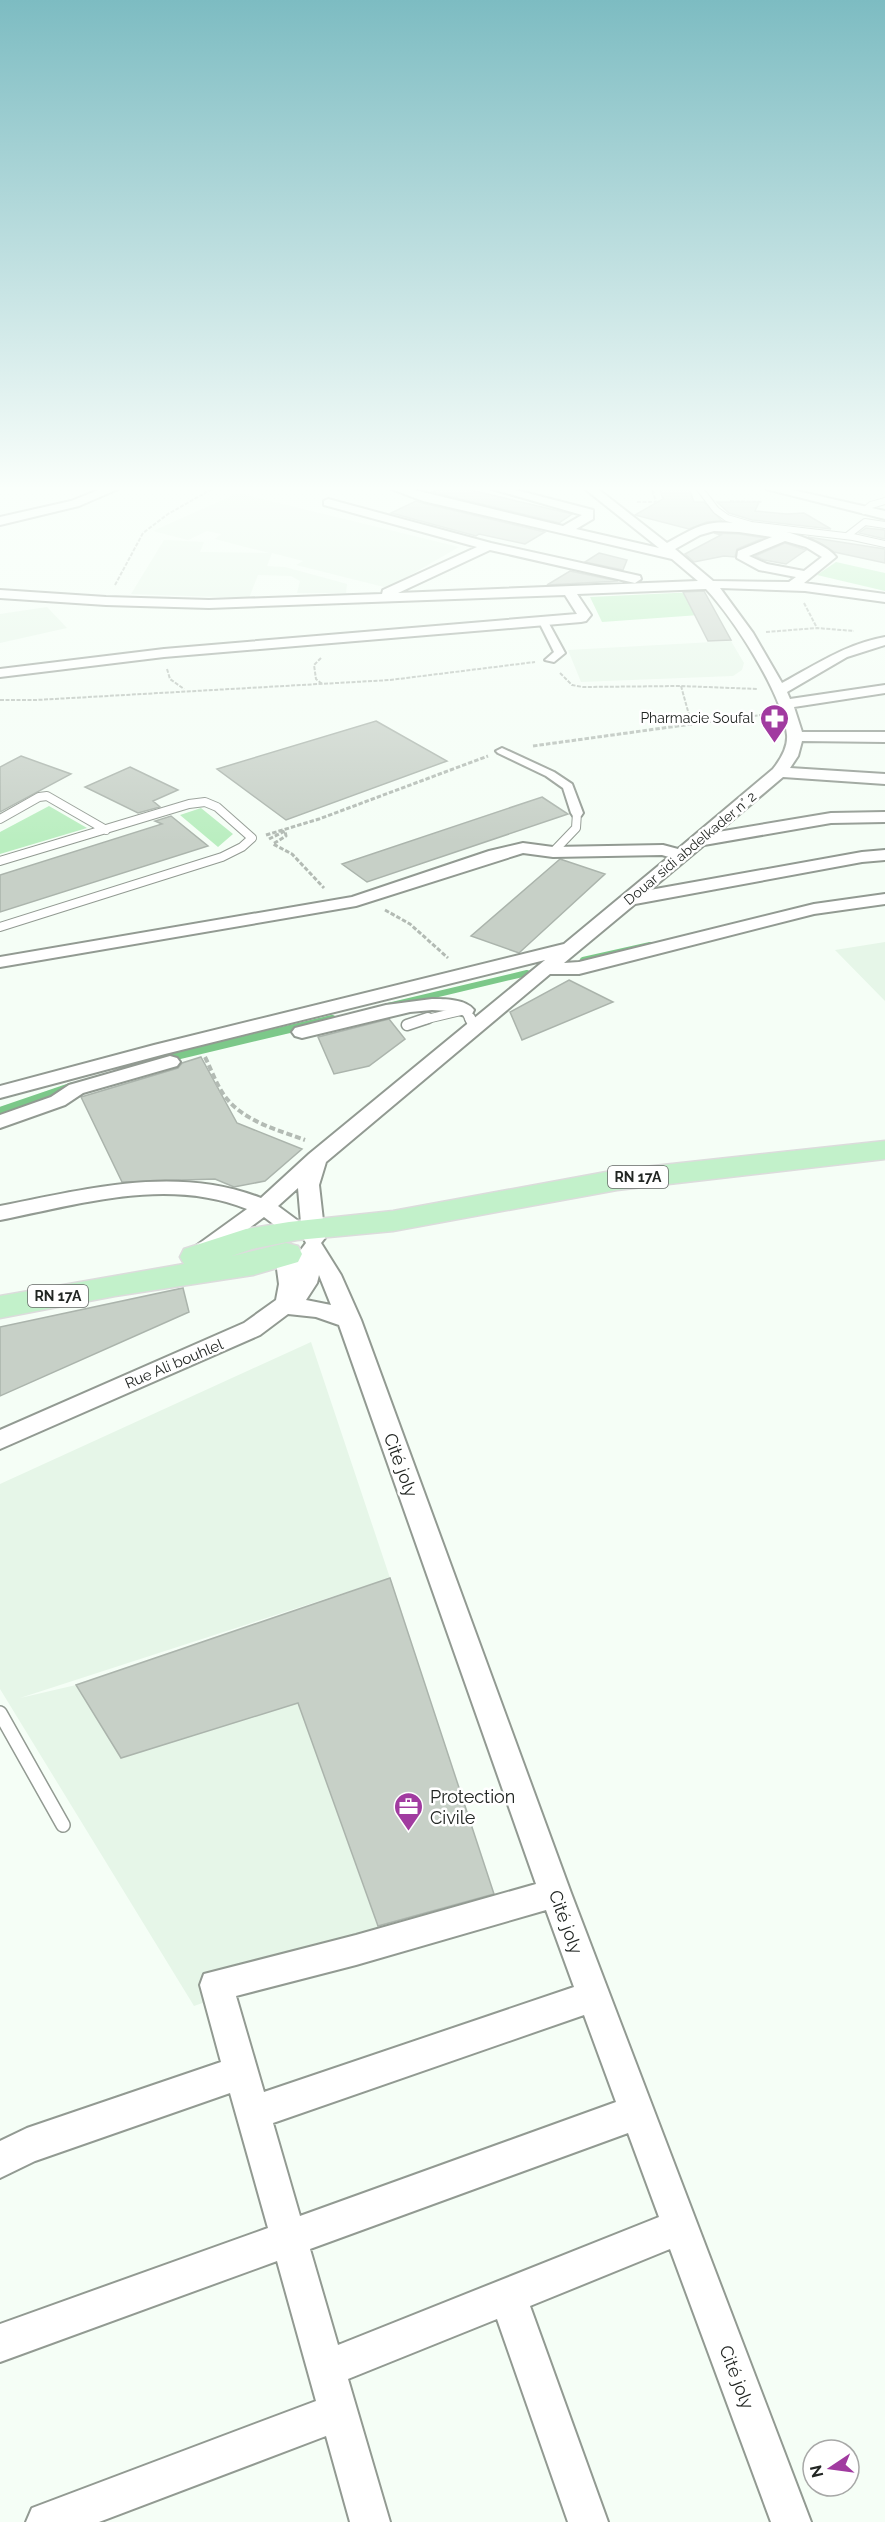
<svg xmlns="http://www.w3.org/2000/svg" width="885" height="2522" font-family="Raleway,sans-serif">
  <rect width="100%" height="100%" fill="#f5fef6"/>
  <path fill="#e6f6e8" d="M238,493l135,33 86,21 -71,41 -92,-23 7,-4 -31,-8 -5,13 18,1 62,17 -1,9h-49l3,-12 -9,-5 -33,-1 -9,23 -118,-4 33,-54 40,2 -4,10 69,1 -54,-14 6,-5 -14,-3 -19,9 -35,-9z
    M47,607l20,21 -67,15v-29z
    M731,641l13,22 -2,7 -9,6 -152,6 -13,-32z
    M885,942v59l-50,-51z
    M311,1342l79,236 -370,120 56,-13 45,73 177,-55 84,236 -188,67 -194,-317v-205z"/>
  <path fill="#baeec0" d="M836,562l49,11v18l-68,-16z
    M696,592l17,22 -111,8 -12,-25z
    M49,806l38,22 -87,26v-22z
    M201,808l32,26 -15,13 -38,-32z"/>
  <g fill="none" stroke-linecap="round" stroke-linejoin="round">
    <path stroke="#7cc889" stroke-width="6" d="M583,960l67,-15
      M388,1006l139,-33
      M329,1020l3,-1"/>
    <path stroke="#7cc889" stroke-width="8" d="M163,1059l169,-40
      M0,1111l73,-25"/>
  </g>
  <path fill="#c7d0c7" stroke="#abb4ac" stroke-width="1.5" d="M438,489h28l106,25 -13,9 -127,-31z
    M660,489h29l5,13h10l18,19 -15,1 -18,7 -54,-14 28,-16z
    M416,501l6,2 123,29 -20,12 -46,-10 -3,2 -85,-23z
    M717,502h42l-4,9 32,3 17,-1 27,16 -79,-9 -23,-7z
    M866,528l19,2v9l-26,-6z
    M714,533l25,1 25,4 -27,11 -2,8 -11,-1 -30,6 -9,-8 36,-19z
    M808,537l77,12v14l-51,-11z
    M785,543l21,7 -20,14 -22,-4 -9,-4z
    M599,553l28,7 -4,10 -38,-8z
    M570,571l48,10 -71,4z
    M704,591l27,49 -23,1 -25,-49z
    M376,721l71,40 -161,59 -69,-51z
    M21,756l50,18 -71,38v-45z
    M130,767l48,23 -25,11 7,6 -22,6 -53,-26z
    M542,797l26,17 -201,68 -25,-18z
    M171,816l37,30 -208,66v-37l162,-51 -7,-3z
    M560,859l45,15 -86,79 -48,-17z
    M569,980l44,22 -91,38 -12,-28z
    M389,1019l16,20 -36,27 -35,8 -16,-37z
    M201,1057l36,66 65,26 -37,32 -31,6 -19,-8 -93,3 -41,-85 97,-29 4,-5z
    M183,1288l6,24 -189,84v-69z
    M390,1578l104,316 -116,32 -80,-223 -177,55 -45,-73z"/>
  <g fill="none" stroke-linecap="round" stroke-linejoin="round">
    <defs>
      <path id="service-far3" d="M700,489l16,21 11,8 24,7 102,12 32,7
        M864,511l7,-6 14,-4
        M847,536l18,-14 20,3"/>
      <path id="service-far2" d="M0,819l39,-22 8,-1 59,34
        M553,852l23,-24 1,-15
        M0,861l189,-57 16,-2 12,5 35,31 -10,9 -20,10 -222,70
        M423,1020l42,-10 5,10"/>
      <path id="service-far1" d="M470,1018l5,10
        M407,1025l21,-7"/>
      <path id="service" d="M0,1713l63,112"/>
      <path id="pedestrian" d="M541,620h6l18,33 -11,9 -9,-2 9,-8 -15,-30z
        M502,748l52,24 18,12 11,29 -2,3h-8l-2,-3 -8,-25 -17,-12 -48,-23 -2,-2z"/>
      <path id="minor" d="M101,489h17l-39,17 -79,19v-8l71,-16z
        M391,489h19l153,37 19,-11 -90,-26h20l81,21v9l-17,10 83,19 -74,-59h13l69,54c15,-8 30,-18 47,-20 29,-3 104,11 122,34l-32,26 81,11v8l-80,-11 -85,-3 33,45 29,50c35,-19 64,-39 103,-46v8l-38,12 -60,35 3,7 95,-14v8l-91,14 8,25h83v10l-83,-1 -4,15 -8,12 95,6v10l-102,-7 -65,55 113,-19 54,-1v10l-54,1 -127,22 -54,45 212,-38 23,-2v10l-23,2 -227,42 -71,59 15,-1 235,-58 71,-10v10l-71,10 -235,60h-29l-224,188 -7,23 6,53 -4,5 20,32 20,45 210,573 240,629h-40l-101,-273 -140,57 78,216h-40l-71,-203 -149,60 42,143h-40l-24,-86 -227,86h-73l6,-14 284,-107 -39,-140 -277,101v-38l268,-96 -38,-135 -195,68 -35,17v-37l27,-13 194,-66 -21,-77 4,-11 152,-39 180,-51 -197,-559 -23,-8 -28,-3 -28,21 -260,114v-19l244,-107 32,-23 3,-16 -4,-30 3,-5 8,-2 8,2 4,12 2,-10 6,-8 -3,-6 -14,-1 -25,-19 -55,41 -8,2 -8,-2 -3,-5 3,-5 54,-39c-80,-32 -166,-5 -247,11v-14c87,-17 175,-41 261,-8l48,-44 236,-194 -380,94 -165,44v-12l154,-41 410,-101 105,-87 -7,-2 -109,2 -30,-4 -167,53 -356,61v-10l352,-60 137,-46 34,-8 30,4 110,-2 15,4 95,-80c8,-10 15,-22 14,-34 -4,-41 -53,-116 -81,-146l-129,5 14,21 -5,6 -5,1 -417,35 -164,20v-8l164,-20 413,-35 -12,-19 -356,13 -103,-3 -106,-7v-8l106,7 103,3 173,-6 1,-4 94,-43 -153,-42v-4l4,-2 163,44 149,33 1,3 -6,4 -145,-33 -92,43 300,-12 -26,-22 -249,-58zM714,531l25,1 33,5 -34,14 -1,7 22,12 37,7 -7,5 -76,-1 -38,-32 25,-14zM785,541l21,6 16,10 -18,14 -37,-7 -18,-8zM298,1188l3,35 -23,-17zM319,1275l12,30 -25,-5 11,-17zM546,1910l28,77 -310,105 -28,-96 120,-31zM584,2015l32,87 -316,114 -27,-93zM628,2133l31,84 -321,128 -28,-96z
        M766,489h22l97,22v8z
        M432,999c13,0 34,0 42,11l-2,4 -7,2 -16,-5 -17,-1 -22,2 -108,26 -7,-2 -3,-4 3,-4 91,-23z
        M170,1056l7,2 3,4 -3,4 -94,27 -18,12 -65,23v-13l51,-18 18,-12z"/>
      <path id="primary" d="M885,1141v18l-268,31 -224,41 -96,9 -45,9 -20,7 54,-13 12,3 4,8 -4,8 -45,13 -138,21 -115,22v-22l184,-32 -4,-7 4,-8 62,-20 43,-7 104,-11 224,-41z"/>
    </defs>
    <use href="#service-far3" stroke="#929a92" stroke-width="8"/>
    <use href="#service-far2" stroke="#929a92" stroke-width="10"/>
    <use href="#service-far1" stroke="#929a92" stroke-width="13"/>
    <use href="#service" stroke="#929a92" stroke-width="16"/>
    <use href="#pedestrian" stroke="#929a92" stroke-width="4"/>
    <use href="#minor" stroke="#929a92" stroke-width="4"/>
    <use href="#primary" stroke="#dcdcdc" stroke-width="3"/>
    <path stroke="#b3bbb4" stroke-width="2" stroke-dasharray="4 1.5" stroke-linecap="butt" d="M730,501l32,1
      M637,502h19l-4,-13
      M115,585l28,-52 25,-19 44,-25
      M804,603l13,25
      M766,632l51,-4 37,3
      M321,658l-7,7 2,14 6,5
      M167,669l3,10 14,10
      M560,673l12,12 11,2 98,-1 76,3
      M681,686l10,36
      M0,700h36l354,-20 145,-18
      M710,722l59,-8"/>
    <path stroke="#b3bbb4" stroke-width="3" stroke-dasharray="4.5 2" stroke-linecap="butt" d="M691,720l1,4
      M533,746l188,-26
      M266,835l53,-16 169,-63
      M269,839l16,-8 1,5 -13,8 19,10 32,34
      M385,910l25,14 38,34"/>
    <path stroke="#b3bbb4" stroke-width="4" stroke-dasharray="6 3" stroke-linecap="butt" d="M205,1057c7,14 12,30 22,42 19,23 51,31 78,41"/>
    <use href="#service-far3" stroke="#fff" stroke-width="6"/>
    <use href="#service-far2" stroke="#fff" stroke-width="8"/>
    <use href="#service-far1" stroke="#fff" stroke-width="10"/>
    <use href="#service" stroke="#fff" stroke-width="13"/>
    <use href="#pedestrian" fill="#fff" fill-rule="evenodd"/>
    <use href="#minor" fill="#fff" fill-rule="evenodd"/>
    <use href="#primary" fill="#c2f1ca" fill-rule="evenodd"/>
  </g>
  <linearGradient id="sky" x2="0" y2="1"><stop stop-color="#7dbcc2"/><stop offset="0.58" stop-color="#fafffb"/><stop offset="1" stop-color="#fafffb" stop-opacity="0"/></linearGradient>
  <rect width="885" height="842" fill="url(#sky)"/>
  <defs>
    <symbol id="pharmacy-pin" viewBox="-11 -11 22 30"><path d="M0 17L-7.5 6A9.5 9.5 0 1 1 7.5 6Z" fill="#a13ba0" stroke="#fff"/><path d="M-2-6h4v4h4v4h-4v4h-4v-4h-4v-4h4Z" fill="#fff"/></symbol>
    <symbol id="office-pin" viewBox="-11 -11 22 30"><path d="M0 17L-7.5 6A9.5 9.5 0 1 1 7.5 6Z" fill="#a13ba0" stroke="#fff"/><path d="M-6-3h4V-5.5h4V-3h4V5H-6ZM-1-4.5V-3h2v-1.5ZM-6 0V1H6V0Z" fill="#fff"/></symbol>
  </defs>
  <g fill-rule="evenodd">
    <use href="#pharmacy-pin" x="758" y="702" width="33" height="45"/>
    <use href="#office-pin" x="392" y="1790" width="33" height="45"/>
  </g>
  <g text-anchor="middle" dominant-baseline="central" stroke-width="5" stroke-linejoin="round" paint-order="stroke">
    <g font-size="14" fill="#222623" stroke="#fff" text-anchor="end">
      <text x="754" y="718">Pharmacie Soufal</text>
    </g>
    <g font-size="14" fill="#222623" stroke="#fff">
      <text transform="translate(690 848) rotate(-40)">Douar sidi abdelkader n° 2</text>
    </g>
    <g fill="#fff" stroke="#646765" stroke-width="1.5">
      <rect x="608" y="1166" width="60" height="22" rx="4.5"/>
      <rect x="28" y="1285" width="60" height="22" rx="4.5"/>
    </g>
    <g font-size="14" font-weight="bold" fill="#222623">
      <text x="638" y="1177">RN 17A</text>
      <text x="58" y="1296">RN 17A</text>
    </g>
    <g font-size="15" fill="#222623" stroke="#fff">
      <text transform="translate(174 1364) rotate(-23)">Rue Ali bouhlel</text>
    </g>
    <g font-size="18" fill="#222623" stroke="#fff">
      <text transform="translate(401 1465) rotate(70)">Cité joly</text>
      <text transform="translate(566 1922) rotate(70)">Cité joly</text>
      <text transform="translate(737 2377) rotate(69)">Cité joly</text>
    </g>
    <g font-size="18" fill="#222623" stroke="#fff" text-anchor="start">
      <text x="430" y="1796">Protection<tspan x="430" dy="21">Civile</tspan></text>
    </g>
  </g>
  <g transform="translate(831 2468) rotate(257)"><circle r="28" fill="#ffffff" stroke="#a7a8a7" stroke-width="1.5"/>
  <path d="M0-4.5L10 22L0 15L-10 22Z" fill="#a13ba0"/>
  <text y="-9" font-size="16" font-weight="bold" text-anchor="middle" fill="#222623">N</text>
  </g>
</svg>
